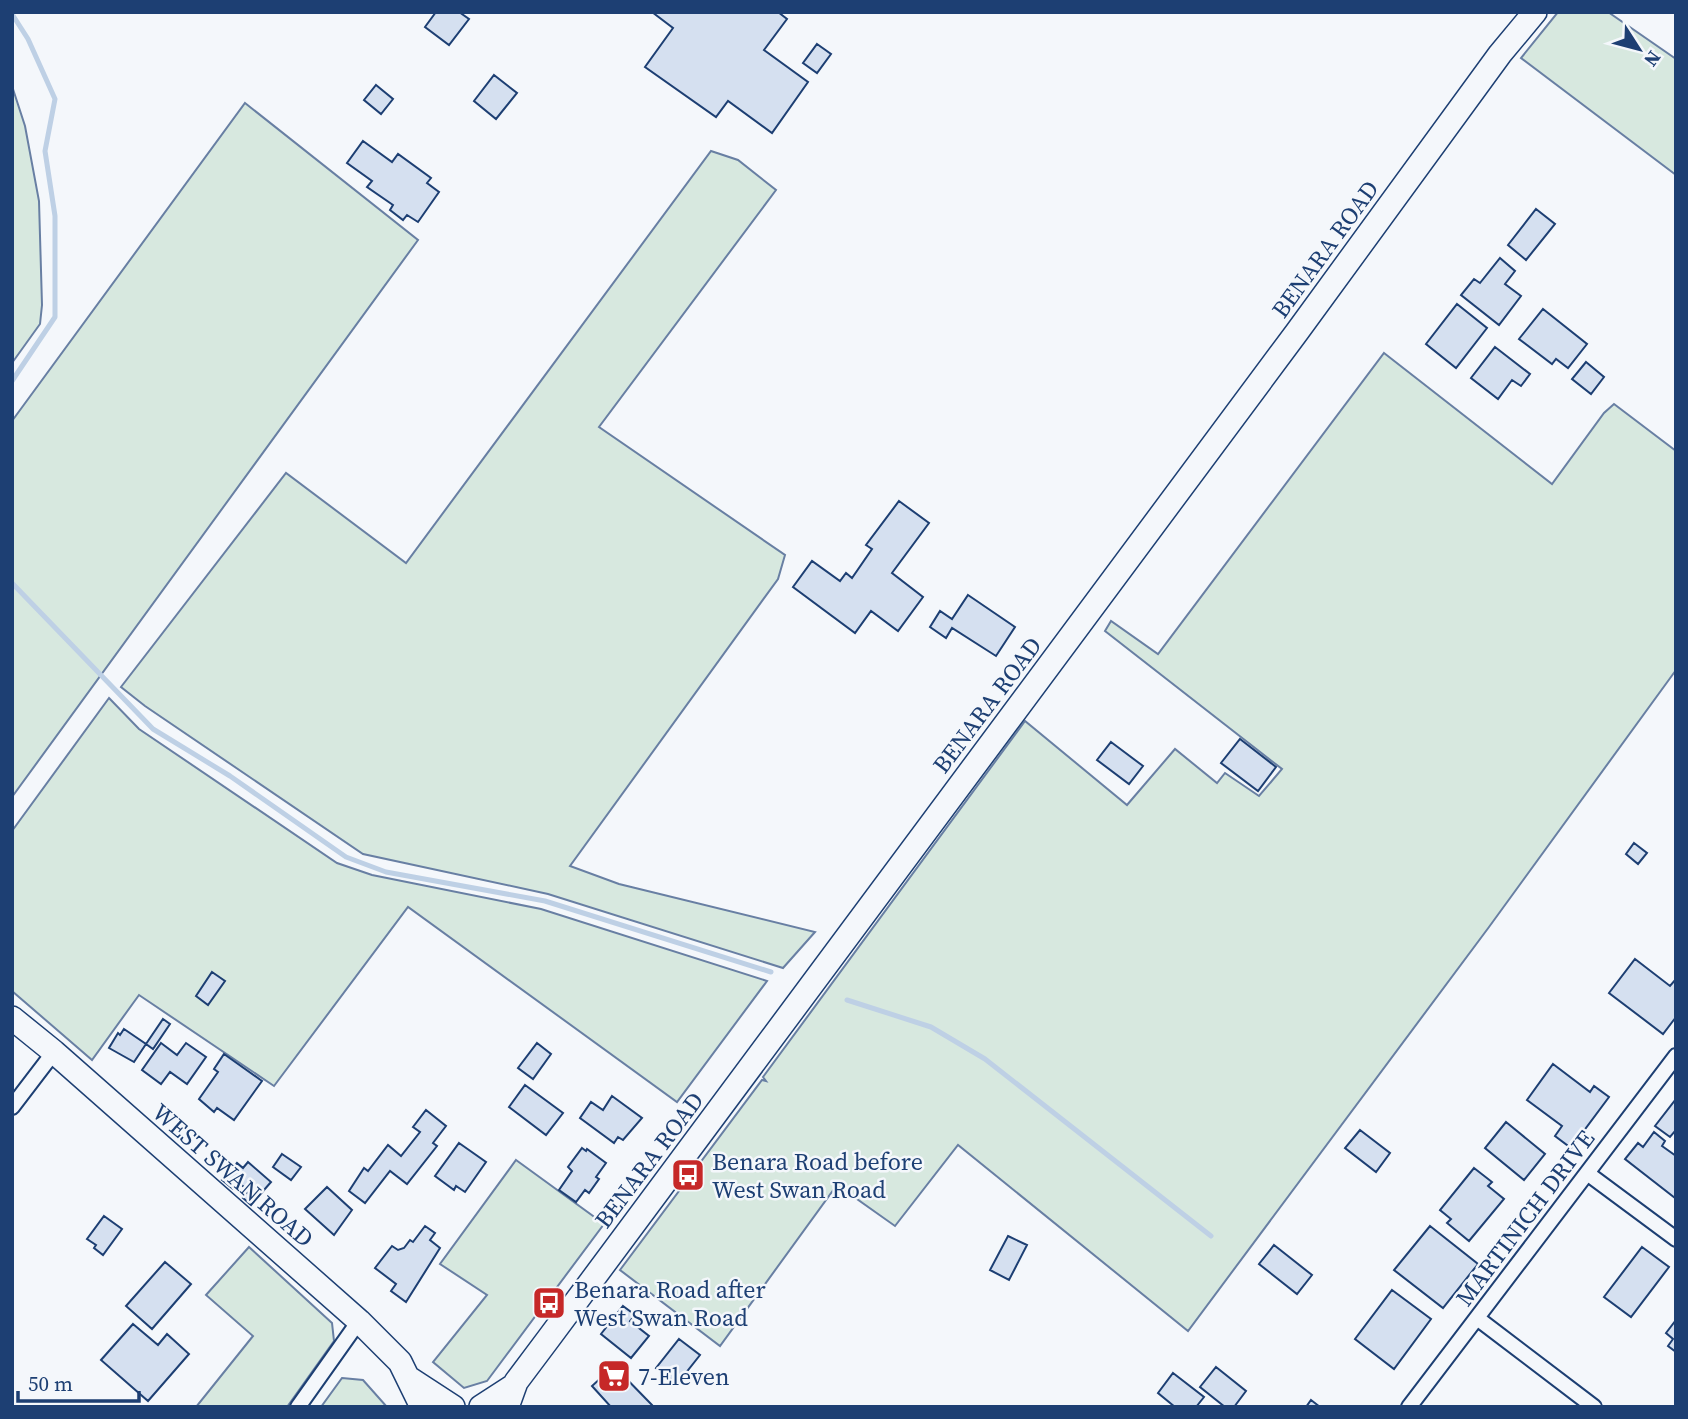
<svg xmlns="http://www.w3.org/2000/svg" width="1688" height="1419" font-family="'Source Serif 4',serif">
  <rect width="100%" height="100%" fill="#f4f7fb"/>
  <path fill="#d7e8df" stroke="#687fa3" stroke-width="2" d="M1558,12h50l68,47v116l-155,-117z
    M12,86l13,40 14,75 3,104 -2,19 -28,39z
    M245,103l173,137 -406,557v-376z
    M711,151l27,9 38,30 -177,237 186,128 -7,24 -208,287 49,18 196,48 -32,36 -235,-74 -185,-40 -218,-148 -24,-19 165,-214 120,90z
    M1384,353l168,131 52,-71 10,-9 62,47v219l-187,257 -301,404 -230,-186 -63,81 -58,-41 -117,161 -100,-76 142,-190 4,1 -3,-4 262,-356 102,84 48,-56 42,34 8,-10 34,23 23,-27 -177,-138 6,-10 47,33z
    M109,698l30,31 198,134 35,12 169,34 226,72 -90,121 -269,-195 -134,179 -135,-91 -47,65 -80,-69v-160z
    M516,1160l88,64 -117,157 -23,7 -31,-26 54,-67 -47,-31z
    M249,1247l83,76 2,18 -47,66h-91l57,-71 -47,-41z
    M342,1378l21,2 24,27h-66z"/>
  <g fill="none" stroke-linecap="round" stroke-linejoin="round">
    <path stroke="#bed0e5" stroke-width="5" d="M12,14l16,25 27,60 -10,52 10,65v101l-43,64
      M12,583l141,146 77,47 116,81 40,15 159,29 226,71
      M847,1000l84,27 54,32 226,177"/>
  </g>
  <path fill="#d5e0f0" stroke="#1d3f73" stroke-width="2" d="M436,12h23l10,7 -20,26 -24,-18z
    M652,12h126l9,7 -23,31 44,32 -36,51 -44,-32 -12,16 -71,-50 28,-39z
    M817,44l14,10 -14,19 -14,-10z
    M494,75l23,18 -21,26 -22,-18z
    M376,85l17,14 -12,15 -17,-14z
    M363,141l29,21 6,-8 33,24 -4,5 12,9 -21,30 -11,-7 -4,5 -13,-10 3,-5 -26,-18 5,-6 -25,-18z
    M1536,209l19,15 -29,36 -18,-15z
    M1500,258l15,13 -10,13 16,12 -22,29 -38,-30 13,-16 6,4z
    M1457,304l30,24 -31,40 -30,-24z
    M1543,309l44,35 -19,24 -12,-9 -4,5 -33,-25z
    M1495,347l35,27 -9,12 -9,-6 -14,19 -27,-21z
    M1586,362l18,15 -13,17 -19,-15z
    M899,501l30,22 -37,50 31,24 -25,34 -27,-20 -16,22 -62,-46 19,-26 28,20 6,-8 6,5 20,-29 -6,-4z
    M968,595l47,32 -19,29 -44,-28 -6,10 -16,-11 10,-16 12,8z
    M1240,739l36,28 -18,24 -37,-28z
    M1111,742l32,24 -14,18 -32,-24z
    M1634,843l13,10 -9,11 -12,-10z
    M1635,959l35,27 6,-7v38l-13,17 -54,-41z
    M212,972l13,9 -17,24 -12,-9z
    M163,1019l7,5 -17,25 -7,-5z
    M124,1029l22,15 -12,18 -25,-14 9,-15 2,2z
    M161,1043l16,12 9,-12 20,14 -19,27 -17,-12 -9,12 -19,-14z
    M537,1043l14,11 -18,25 -15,-11z
    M224,1054l38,27 -28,39 -17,-12 -3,4 -15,-13 19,-27 -4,-3z
    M1553,1064l37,28 4,-6 15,11 -38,51 -16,-12 7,-10 -35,-26z
    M525,1085l38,28 -17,22 -37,-28z
    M612,1096l30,22 -19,22 -5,-3 -4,6 -34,-25 11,-16 12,8z
    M1676,1099v31l-6,7 -15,-11z
    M426,1110l20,16 -13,17 4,3 -30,38 -17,-13 -25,32 -16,-12 15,-23 4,3 20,-26 13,11 19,-24 -7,-5z
    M1506,1122l39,32 -21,26 -39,-32z
    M1360,1130l30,23 -14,19 -31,-24z
    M1654,1132l11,9 -3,5 14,10 -1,42 -50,-39 13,-16 5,4z
    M459,1143l27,19 -21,30 -9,-6 -2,4 -19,-14z
    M582,1148l4,3 1,-2 19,14 -10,14 3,2 -10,14 -4,-3 -9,12 -17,-12 13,-19 -4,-4z
    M282,1154l19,13 -10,13 -18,-13z
    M248,1162l23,20 -20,23 -8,-7 6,-7 -10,-8 -6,6 -11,-9 15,-17 6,5z
    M1474,1168l18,14 -4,4 16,13 -35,42 -22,-18 4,-4 -11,-9z
    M327,1187l25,23 -18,25 -29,-26z
    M104,1216l18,13 -19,26 -9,-7 2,-3 -9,-6z
    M425,1226l10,7 -5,7 10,8 -34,54 -15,-11 5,-7 -21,-16 17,-22 6,4 6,-2 6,-8 3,2z
    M1430,1226l48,38 -35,44 -49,-38z
    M1008,1236l19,9 -18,35 -19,-10z
    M1274,1245l38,30 -15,19 -38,-30z
    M1642,1247l27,20 -38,50 -27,-20z
    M165,1262l26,22 -39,45 -26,-23z
    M1392,1290l39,29 -37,50 -39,-30z
    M623,1306l12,9 -5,6 19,15 -18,22 -30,-24z
    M1676,1320v32l-8,-6 5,-7 -7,-6z
    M133,1324l25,21 9,-11 22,20 -41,47 -47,-41z
    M679,1339l21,16 -23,29 -21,-16z
    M614,1366l38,39 -1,2h-40l-19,-21z
    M1216,1367l30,24 -12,16h-9l-25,-20z
    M1173,1373l31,24 -8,10h-21l-17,-14z
    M1311,1400l9,7h-14z"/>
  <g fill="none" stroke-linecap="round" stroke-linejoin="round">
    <defs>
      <path id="street" d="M12,1107l42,-55
        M1587,1173l89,66
        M1477,1318l117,89
        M298,1407l61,-86
        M1409,1407l267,-351"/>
      <path id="primary" d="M12,1018l42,34 305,269 41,41 22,45
        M410,1379l43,28
        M481,1407l34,-22
        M507,1407l9,-25 33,-44 748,-1006 203,-278 35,-42"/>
    </defs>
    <use href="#street" stroke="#1d3f73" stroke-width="18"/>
    <use href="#primary" stroke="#1d3f73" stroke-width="26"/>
    <use href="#street" stroke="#f4f7fb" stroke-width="14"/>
    <use href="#primary" stroke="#f4f7fb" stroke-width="23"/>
  </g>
  <defs>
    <symbol id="bus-square" viewBox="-11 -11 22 22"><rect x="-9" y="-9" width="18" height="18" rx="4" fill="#c62828" stroke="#f4f7fb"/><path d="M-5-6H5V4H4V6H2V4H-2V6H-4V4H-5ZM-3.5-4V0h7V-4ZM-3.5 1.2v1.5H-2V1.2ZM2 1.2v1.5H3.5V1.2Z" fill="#fff"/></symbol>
    <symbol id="supermarket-square" viewBox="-11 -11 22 22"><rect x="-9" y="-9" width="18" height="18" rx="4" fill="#c62828" stroke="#f4f7fb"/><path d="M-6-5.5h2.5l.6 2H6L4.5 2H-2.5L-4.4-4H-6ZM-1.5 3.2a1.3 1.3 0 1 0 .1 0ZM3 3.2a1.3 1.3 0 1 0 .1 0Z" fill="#fff"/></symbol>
  </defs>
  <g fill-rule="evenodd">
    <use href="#bus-square" x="669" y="1156" width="38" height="38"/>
    <use href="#bus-square" x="530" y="1284" width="38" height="38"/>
    <use href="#supermarket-square" x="595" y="1357" width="38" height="38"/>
  </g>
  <g text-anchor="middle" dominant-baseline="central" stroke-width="5" stroke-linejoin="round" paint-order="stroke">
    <g font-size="24" fill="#1d3f73" stroke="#f4f7fb">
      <text transform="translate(1325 249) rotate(-54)">BENARA ROAD</text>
      <text transform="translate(987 705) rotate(-53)">BENARA ROAD</text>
      <text transform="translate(649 1160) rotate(-53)">BENARA ROAD</text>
      <text transform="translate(233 1175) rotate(41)">WEST SWAN ROAD</text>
      <text transform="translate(1525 1218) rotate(-53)">MARTINICH DRIVE</text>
    </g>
    <g font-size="24" fill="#1d3f73" stroke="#f4f7fb" text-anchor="start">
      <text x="712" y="1161">Benara Road before<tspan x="712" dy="28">West Swan Road</tspan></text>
      <text x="574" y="1289">Benara Road after<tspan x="574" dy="28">West Swan Road</tspan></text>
      <text x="638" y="1376">7-Eleven</text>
    </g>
  </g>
  <rect width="1688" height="1419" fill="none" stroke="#1d3f73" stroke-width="28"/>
  <g transform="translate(1639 49) rotate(126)" stroke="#f4f7fb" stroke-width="5" paint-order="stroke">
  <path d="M0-5L12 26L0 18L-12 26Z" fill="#1d3f73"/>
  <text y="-10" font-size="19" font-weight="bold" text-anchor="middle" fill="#1d3f73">N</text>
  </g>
  <path d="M18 1391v10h121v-10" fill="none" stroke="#1d3f73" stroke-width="3.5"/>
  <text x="28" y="1391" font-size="21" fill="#1d3f73" stroke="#f4f7fb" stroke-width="5" paint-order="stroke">50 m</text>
</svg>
